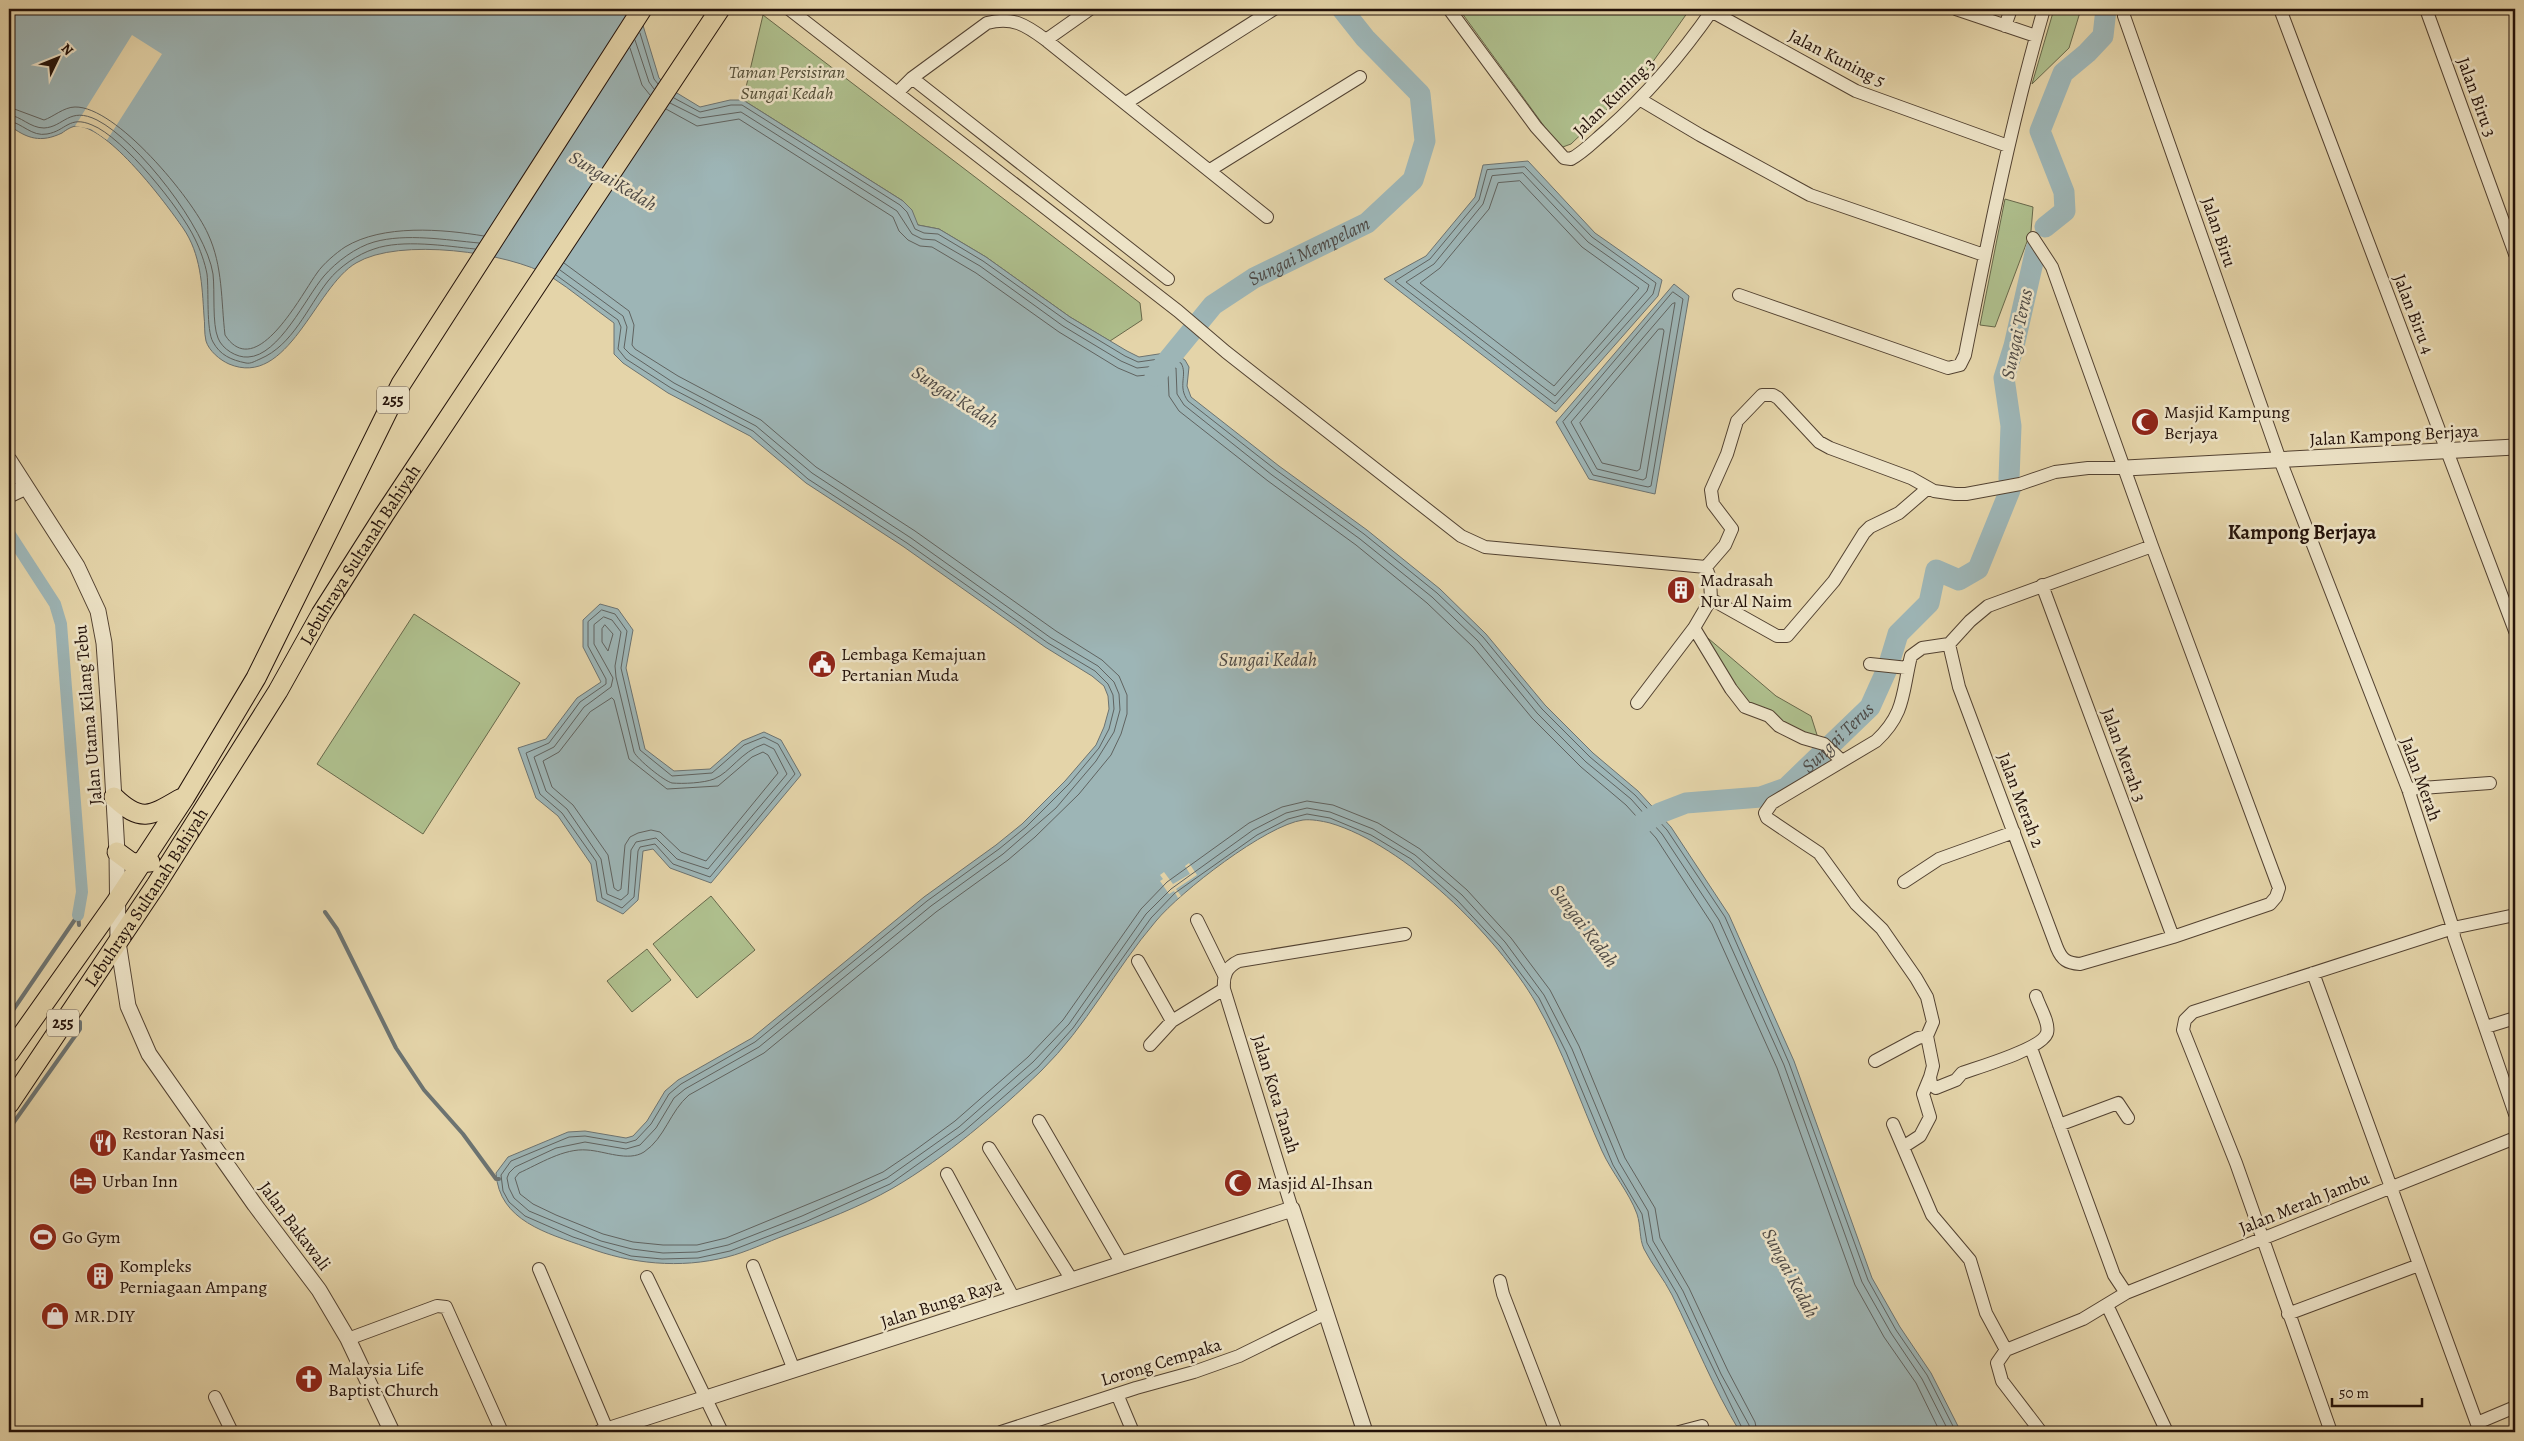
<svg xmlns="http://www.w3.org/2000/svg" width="2524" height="1441" font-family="Alegreya,serif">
  <rect width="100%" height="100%" fill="#e4d4a9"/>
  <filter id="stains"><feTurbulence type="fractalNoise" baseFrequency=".004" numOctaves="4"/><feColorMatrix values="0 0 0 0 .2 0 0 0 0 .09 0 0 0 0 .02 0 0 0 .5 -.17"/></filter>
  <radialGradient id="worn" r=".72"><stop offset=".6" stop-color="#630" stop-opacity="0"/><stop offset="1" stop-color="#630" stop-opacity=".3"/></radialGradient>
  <path fill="#aebe8c" stroke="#68684a" d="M1459,9h231l-45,64 -74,71 -11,4z
    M2054,9h27l-12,39 -37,36z
    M763,15l377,288 2,17 -32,21 -40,-24 -84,-60 -47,-28 -21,-4 -15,-24 -160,-101z
    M2005,199l28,8 -2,24 -36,96 -15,-2z
    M414,614l106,69 -97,151 -106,-70z
    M1702,633l74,63 35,20 7,22 -8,1 -63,-35z
    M711,896l44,54 -58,48 -44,-54z
    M647,949l24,31 -39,32 -25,-31z"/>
  <path fill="#9db5b6" stroke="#6c7371" d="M9,9h629l21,69 13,12 28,17 30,-7h13l160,101 9,9 6,15 21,4 47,28 84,60 57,34 12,6 26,-4 12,2 8,5 4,7 -2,19 4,11 88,69 88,64 73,59 46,45 59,71 48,48 45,38 33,36 58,88 65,146 78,217 28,49 31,46 30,59h-221c-27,-44 -45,-91 -68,-137 -8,-16 -20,-30 -28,-46 -5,-11 -3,-23 -7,-35 -8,-22 -25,-41 -35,-63 -22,-49 -39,-101 -66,-148 -39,-67 -131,-158 -206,-180 -8,-2 -19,-4 -27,-3 -37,5 -123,72 -147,101 -41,48 -69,105 -115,150 -44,42 -95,86 -148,117 -33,19 -71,33 -107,47 -19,7 -39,17 -59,22 -47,12 -96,7 -141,-10 -39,-14 -87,-26 -90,-74l12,-16 60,-25 17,-1 41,7 7,-2 14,-15 18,-30 13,-11 74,-42 172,-141 72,-52 26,-21 43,-43 31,-36 8,-18 5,-18 -1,-13 -4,-10 -12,-10 -47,-29 -141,-100 -98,-64 -56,-47 -82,-43 -45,-30 -9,-9v-31c-21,-15 -42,-33 -64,-47 -42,-24 -151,-39 -194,-13 -41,24 -68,126 -127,101 -9,-4 -20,-13 -23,-23 -2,-8 -1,-18 -2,-25 -2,-31 -3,-62 -21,-88 -18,-26 -74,-101 -106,-102 -5,0 -11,4 -15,7 -21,10 -35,6 -53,-8z
    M1528,161l67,72 67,47 -4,16 -102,116 -172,-133 42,-23 49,-59 8,-32z
    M1674,284l15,12 -34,198 -66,-15 -33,-57z
    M600,604l18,5 15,21 -7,38 19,81 29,22 36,-2 32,-28 22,-9 17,8 20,35 -90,108 -41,-15 -17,-19 -10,2 -5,49 -15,14 -26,-13 -6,-37 -33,-48 -22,-18 -18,-50 28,-9 31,-41 24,-16 -18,-35v-27z"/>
  <path fill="#e4d4a9" d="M132,35l30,19 -55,86 -16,-11 -16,-3z
    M1189,863l8,12 -21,14 5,7 -3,2 -4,-7 -5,3 -9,-13 3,-2 -3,-4 4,-3 9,12 17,-10 -5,-8z"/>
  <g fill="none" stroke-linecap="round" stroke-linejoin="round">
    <path stroke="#606360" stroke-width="1" d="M640,33l14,46 4,5
      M635,40l14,42 5,7
      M630,48l12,37 8,10
      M674,98l26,14 31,-7h11l158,100 7,7 8,17 9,4 14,1 45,27 84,60 58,35 13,6 28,-4 15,5c7,12 -4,23 7,38l88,69 88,64 73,59 46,44 59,72 48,48 45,38 32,35 58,87 64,146 79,217 28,50 31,45 29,57
      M670,103l30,15 41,-6 156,99 15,23 10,5 13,1 45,26 83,60 58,35 16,7 29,-3 10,3 1,26 7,11 88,70 88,64 72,58 46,44 59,72 49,49 45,37 31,35 57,86 65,145 78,217 29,51 31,46 27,53
      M9,107l35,13c9,-3 20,-13 31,-13 41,-1 117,91 133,127 15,32 13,67 17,101 31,48 76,-40 92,-62 6,-9 19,-20 28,-26 38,-23 97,-18 139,-11
      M666,109l31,17 42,-7 154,98 6,14 9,9 12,6 12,1 44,26 83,59 59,36 19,8 31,-3 1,23 10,15 89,70 88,64 71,58 46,44 59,71 49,49 45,38 30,33 56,86 65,144 78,217 29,52 32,46 24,49
      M9,115c12,1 21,13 35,13 20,-1 25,-22 53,-8 41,21 109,108 116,154 2,17 -1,50 5,64 4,11 19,20 30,19 31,-1 58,-60 76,-81 12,-14 32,-29 50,-34 32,-9 72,-2 105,1
      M9,121c13,2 23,16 38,13 19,-3 22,-19 45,-9 31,12 89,84 103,114 5,10 10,24 12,35 2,16 -1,56 6,68 7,13 18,18 33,21 5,1 9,-2 14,-4 33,-14 47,-51 68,-78 11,-14 30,-27 46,-32 28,-10 72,-3 101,0
      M1525,167l67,70 64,46 -3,11 -98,110 -160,-123 35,-22 49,-59 8,-30z
      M1523,173l65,69 61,43 -2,6 -92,105 -149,-114 28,-18 49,-60 9,-28z
      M1520,181l62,66 57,41 -85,98 -134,-103 20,-15 49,-59 9,-26z
      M564,263l65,48 5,14 -2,20 3,4 43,27 83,44 55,47 99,64 141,100 46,29 17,16 8,19v19l-6,20 -10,21 -32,39 -44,43 -27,23 -72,52 -172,141 -75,42c-19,16 -24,43 -45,57 -16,10 -39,-1 -57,-2 -23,-2 -48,14 -68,23l-4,5 5,16 13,10 23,11 47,19 30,8 30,3h34l29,-7 119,-49 38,-17 31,-21 41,-30 73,-64 35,-37 78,-111 26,-27 82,-59 33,-16 25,-6 26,4 45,18 42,26 47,41 44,48 39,52 29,56 46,112 30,50 5,30 29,50 39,83 27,51 2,10
      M560,270l63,46 4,11 -3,21 6,6 44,29 82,43 56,47 99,65 140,100 47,28 16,16 5,12 1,16 -6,22 -18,29 -40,47 -53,46 -72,52 -172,141 -74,42 -11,9 -18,30 -16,17 -14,4 -41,-7 -29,6 -41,19 -6,6 -2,5 2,10 5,10 15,13 72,30 31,8 31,4 34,-1 31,-7 74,-29 85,-38 72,-51 74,-65 36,-38 77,-110 25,-25 82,-59 33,-17 21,-5 23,4 43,17 42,26 47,40 43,47 39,53 28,54 47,113 29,49 5,30 30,50 38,83 28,51 1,7
      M556,275l62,45 3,7 -3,22 8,10 45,29 82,43 55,48 99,64 141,100 47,28 13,13 5,11 1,14 -5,20 -10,19 -30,36 -43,43 -27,22 -72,52 -172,141 -74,42 -12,10 -18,30 -15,16 -10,3 -41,-7 -16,1 -58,24 -10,14 2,16 6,11 16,14 48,21 58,19 31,3 36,-1 32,-7 75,-29 85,-38 73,-52 75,-65 35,-39 78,-110 24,-25 82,-58 31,-16 19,-5 23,4 41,17 40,24 46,41 43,46 39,52 27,54 47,113 29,49 5,29 30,51 67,138
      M1673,292l10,7 -32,187 -3,1 -55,-12 -30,-53z
      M1675,303l-29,175 -3,2 -46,-11 -26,-47 101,-118z
      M1659,329h4l1,2 -24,138 -3,2 -35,-8 -22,-40z
      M602,610l13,4 12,17 -6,37 19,82 32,26 40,-3 32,-28 20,-8 14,7 17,30 -85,103 -37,-13 -18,-20 -15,3 -2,4 -4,46 -12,11 -20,-10 -6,-37 -34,-48 -22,-19 -14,-41 23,-10 31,-41 26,-18v-5l-18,-33v-24z
      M604,617l8,3 9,12 -6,34 1,11 18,75c3,7 30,29 38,31 11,1 32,0 42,-4 17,-7 26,-27 50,-35l10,5 13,25 -79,95 -31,-10 -21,-21 -20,4 -5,8 -3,44 -7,6 -14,-6 -6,-35 -34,-50 -21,-18 -12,-34 20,-10 30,-40 27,-20 2,-9 -19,-34v-19z
      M605,625l8,9 -5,17 -6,-9v-13z
      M612,698l2,2 15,59 38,30 51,-3 34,-29 11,-5 5,3 10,18 -72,88 -25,-9 -21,-20 -9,-2 -13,3 -8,4 -5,8 -4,44 -3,2 -4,-3 -6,-33 -35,-50 -21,-18 -9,-26 16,-9 31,-40z"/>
    <path stroke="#6c7371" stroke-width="4" d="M325,912l12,17 59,119 28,42 39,44 33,45h3
      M78,915l1,10
      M9,1016l69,-101
      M9,1129l71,-100v-7"/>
    <path stroke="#9db5b6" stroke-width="12" d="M9,533l46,71 6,20 21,268 -4,23"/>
    <g stroke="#9db5b6" stroke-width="21">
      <path d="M2045,227l20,-16 -1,-19 -24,-61 23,-58 24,-20 16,-17 3,-27"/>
      <path id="s1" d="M1155,376l58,-71 41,-27 113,-55 46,-43 12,-39 -5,-47 -55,-56 -23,-29"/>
      <path d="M2009,479l2,-53 -7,-48 10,-32 22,-97"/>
      <path id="s2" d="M1635,828l25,-15 26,-10 75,-6 25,-9 84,-81 18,-40 10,-33 31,-31 7,-33 23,10 19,-11 32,-79"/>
    </g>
    <defs>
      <path id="minor" d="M789,9l389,302 48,41 235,184 24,11 221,20
        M1449,9l87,118 28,31 7,1c13,-7 24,-19 36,-29 42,-37 74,-75 106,-121
        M1956,9l80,27
        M2280,9l235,622
        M2426,9l89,245
        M1711,11l145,80 152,55
        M2124,16l156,444 128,329 45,139 1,9 61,177
        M2005,26l6,-17
        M1046,40l44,-31
        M912,78l256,201
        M898,92l14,-14 75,-55c25,-7 39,2 59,17l221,177
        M1641,100l59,35 110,60 174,60
        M1126,103l148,-94
        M1210,170l150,-93
        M2033,238l19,29 100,279 127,342 -3,9 -6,7 -97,33 -93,27c-13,-1 -18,-4 -23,-16l-98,-261 -10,-43 21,-23 18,-15 164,-60
        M1739,295l209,73 12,-3 5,-10c23,-116 46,-233 79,-346
        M1706,567l19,-22 7,-16 -19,-25 -2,-14 16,-36 10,-33 25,-26h11l5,3 41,44 11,6 81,30 23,13 21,3h11l54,-10 35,-12 33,-4h38
        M2042,585l131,352
        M1711,599l66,37h10l47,-55 30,-48 6,-6 29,-14 29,-25
        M1694,628l37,61 14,18 24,9 10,10 24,12 21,6 18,17
        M1949,644l-27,4 -11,8c-9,36 -5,57 -35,85l-104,62 -7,10 2,5 52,35 37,51 26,25 34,49 11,19 6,25 -6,14 6,30 -3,11 1,7 5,4 20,-8 6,-7c17,-6 80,-24 85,-40 3,-10 -8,-27 -11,-37
        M1870,664l38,4
        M1637,703l57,-75 17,-29 -1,-20 -4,-12
        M2408,789l82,-6
        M1904,882l35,-23 75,-27
        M1197,920l27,55
        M1138,961l34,60
        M2313,973l167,459
        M2486,1027l29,-9
        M1150,1045l22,-24 52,-32
        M2031,1048l83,227 12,18
        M1875,1061l43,-23 9,-2
        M1039,1121l83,143
        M1893,1124l39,91 38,45 16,53 20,37 -9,13 5,18 39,51
        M2059,1125l59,-22 10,15
        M1903,1147l17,-11 10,-19 -7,-23 7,-17
        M989,1148l83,132
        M947,1174l67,125
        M1292,1209l-68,-220c-1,-13 2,-22 15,-28l166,-27
        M753,1266l41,104
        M539,1269l69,163
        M647,1277l75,155
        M1500,1281l3,13 53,138
        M2107,1305l60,127
        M2288,1314l131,-49
        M348,1339l89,-33 9,1 56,125
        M2006,1350l77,-31 43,-26 389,-155
        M1117,1394l16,38
        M215,1397l17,35
        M2477,1423l38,-16
        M1001,1432l135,-44 58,-16 45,-16 87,-43
        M1679,1432l23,-6
        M2331,1432l-95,-269 -53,-133 2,-10 8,-8 260,-84 62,-13"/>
      <path id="tertiary" d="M9,460l68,106 21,45 6,32 5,70 8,139 1,90 10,64 21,48 106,151 64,85 29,49 44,93
        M2126,468l389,-21
        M9,495l17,-8
        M601,1432l691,-223 73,223"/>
      <g id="primary">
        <path d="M114,797c27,26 37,19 66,2"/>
        <path d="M117,852l15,11 18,-1"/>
        <path d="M9,1053l107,-151 69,-105 71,-119 145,-294 241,-375"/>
        <path id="s3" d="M9,1104l147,-219 122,-194 43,-77 63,-99 336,-506"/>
      </g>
    </defs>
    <use href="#minor" stroke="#534231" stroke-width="14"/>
    <use href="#tertiary" stroke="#534231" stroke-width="17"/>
    <use href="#primary" stroke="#231109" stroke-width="21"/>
    <use href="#minor" stroke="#ede3c7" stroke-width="12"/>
    <use href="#tertiary" stroke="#ede3c7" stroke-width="15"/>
    <use href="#primary" stroke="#e4d4a9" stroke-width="19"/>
  </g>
  <defs>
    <symbol id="mosque-disc" viewBox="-11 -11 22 22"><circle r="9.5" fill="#8f2418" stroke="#ede3c7"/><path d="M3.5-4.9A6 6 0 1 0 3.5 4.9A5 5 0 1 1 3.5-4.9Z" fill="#fff"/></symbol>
    <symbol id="building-disc" viewBox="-11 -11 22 22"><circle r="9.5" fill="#8f2418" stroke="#ede3c7"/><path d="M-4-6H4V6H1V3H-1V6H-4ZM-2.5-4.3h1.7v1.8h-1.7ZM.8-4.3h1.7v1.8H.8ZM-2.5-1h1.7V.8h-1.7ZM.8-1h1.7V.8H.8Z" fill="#fff"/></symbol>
    <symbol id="civic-disc" viewBox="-11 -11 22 22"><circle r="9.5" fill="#8f2418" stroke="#ede3c7"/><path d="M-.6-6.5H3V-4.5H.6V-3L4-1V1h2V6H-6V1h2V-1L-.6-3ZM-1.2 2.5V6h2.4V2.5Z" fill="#fff"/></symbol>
    <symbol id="restaurant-disc" viewBox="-11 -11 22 22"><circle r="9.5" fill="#8f2418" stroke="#ede3c7"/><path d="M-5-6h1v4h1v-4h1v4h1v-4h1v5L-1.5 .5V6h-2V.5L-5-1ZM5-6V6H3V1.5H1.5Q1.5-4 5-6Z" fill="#fff"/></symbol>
    <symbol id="hotel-disc" viewBox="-11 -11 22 22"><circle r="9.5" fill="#8f2418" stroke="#ede3c7"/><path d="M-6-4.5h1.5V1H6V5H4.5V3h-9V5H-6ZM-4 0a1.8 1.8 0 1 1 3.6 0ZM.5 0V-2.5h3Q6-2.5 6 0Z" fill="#fff"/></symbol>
    <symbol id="stadium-disc" viewBox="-11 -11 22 22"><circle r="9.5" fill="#8f2418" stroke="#ede3c7"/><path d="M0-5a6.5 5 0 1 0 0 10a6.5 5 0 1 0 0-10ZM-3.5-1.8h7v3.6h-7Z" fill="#fff"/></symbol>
    <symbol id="shop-disc" viewBox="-11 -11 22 22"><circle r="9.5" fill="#8f2418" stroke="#ede3c7"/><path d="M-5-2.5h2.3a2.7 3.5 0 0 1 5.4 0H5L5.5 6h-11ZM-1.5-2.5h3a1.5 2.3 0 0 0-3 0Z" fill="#fff"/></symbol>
    <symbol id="church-disc" viewBox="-11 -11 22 22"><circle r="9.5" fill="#8f2418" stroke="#ede3c7"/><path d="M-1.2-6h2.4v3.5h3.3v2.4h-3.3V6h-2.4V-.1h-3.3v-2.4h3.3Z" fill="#fff"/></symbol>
  </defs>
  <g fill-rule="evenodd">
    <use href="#mosque-disc" x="2129" y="406" width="32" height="32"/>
    <use href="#building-disc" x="1665" y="574" width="32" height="32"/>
    <use href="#civic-disc" x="806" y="648" width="32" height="32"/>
    <use href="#restaurant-disc" x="87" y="1127" width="32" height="32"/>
    <use href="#hotel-disc" x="67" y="1165" width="32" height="32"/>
    <use href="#mosque-disc" x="1222" y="1167" width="32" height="32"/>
    <use href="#stadium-disc" x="27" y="1221" width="32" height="32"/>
    <use href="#building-disc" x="84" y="1260" width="32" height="32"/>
    <use href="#shop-disc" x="39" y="1300" width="32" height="32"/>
    <use href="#church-disc" x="293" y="1363" width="32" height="32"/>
  </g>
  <g text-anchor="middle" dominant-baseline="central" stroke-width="5" stroke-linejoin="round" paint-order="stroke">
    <g fill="#ede3c7" stroke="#605042" stroke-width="1">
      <rect x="377" y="386.5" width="32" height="27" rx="4"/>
      <rect x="47" y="1009.5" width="32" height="27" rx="4"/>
    </g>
    <g font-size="16" font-weight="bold" fill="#231109">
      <text x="393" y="400">255</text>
      <text x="63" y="1023">255</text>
    </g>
    <g font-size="18" fill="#231109" stroke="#ede3c7">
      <text transform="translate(1837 58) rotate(27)">Jalan Kuning 5</text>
      <text transform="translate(1614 97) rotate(-44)">Jalan Kuning 3</text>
      <text transform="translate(2477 97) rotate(70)">Jalan Biru 3</text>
      <text transform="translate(2219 232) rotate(71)">Jalan Biru</text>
      <text transform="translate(2414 314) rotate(69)">Jalan Biru 4</text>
      <text transform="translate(2394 435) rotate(-3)">Jalan Kampong Berjaya</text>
      <text stroke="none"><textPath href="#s3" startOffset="652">Lebuhraya Sultanah Bahiyah</textPath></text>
      <text transform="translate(88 715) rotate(-95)">Jalan Utama Kilang Tebu</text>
      <text transform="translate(2124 755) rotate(70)">Jalan Merah 3</text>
      <text transform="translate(2421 779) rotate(70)">Jalan Merah</text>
      <text transform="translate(2021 800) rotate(69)">Jalan Merah 2</text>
      <text stroke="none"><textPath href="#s3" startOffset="248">Lebuhraya Sultanah Bahiyah</textPath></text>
      <text transform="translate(1276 1094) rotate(73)">Jalan Kota Tanah</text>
      <text transform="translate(2304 1203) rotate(-22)">Jalan Merah Jambu</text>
      <text transform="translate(295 1226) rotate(53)">Jalan Bakawali</text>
      <text transform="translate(941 1303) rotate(-18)">Jalan Bunga Raya</text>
      <text transform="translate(1161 1362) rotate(-17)">Lorong Cempaka</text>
    </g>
    <g font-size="18" font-style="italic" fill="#544e37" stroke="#ede3c7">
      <text x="787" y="72">Taman Persisiran<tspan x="787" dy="21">Sungai Kedah</tspan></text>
    </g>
    <g font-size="18" fill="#231109" stroke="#ede3c7" text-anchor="start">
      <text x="2164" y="412">Masjid Kampung<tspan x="2164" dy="21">Berjaya</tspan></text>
      <text x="1700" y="580">Madrasah<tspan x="1700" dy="21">Nur Al Naim</tspan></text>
      <text x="841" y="654">Lembaga Kemajuan<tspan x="841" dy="21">Pertanian Muda</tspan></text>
      <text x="122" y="1133">Restoran Nasi<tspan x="122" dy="21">Kandar Yasmeen</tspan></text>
      <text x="102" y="1181">Urban Inn</text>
      <text x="1257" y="1183">Masjid Al-Ihsan</text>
      <text x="62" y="1237">Go Gym</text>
      <text x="119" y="1266">Kompleks<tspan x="119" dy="21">Perniagaan Ampang</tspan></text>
      <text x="74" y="1316">MR.DIY</text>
      <text x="328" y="1369">Malaysia Life<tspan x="328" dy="21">Baptist Church</tspan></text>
    </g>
    <g font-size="19" font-style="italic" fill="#4e4a46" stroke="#ede3c7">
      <text transform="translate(613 181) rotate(31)">Sungai Kedah</text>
      <text stroke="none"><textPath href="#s1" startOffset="202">Sungai Mempelam</textPath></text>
      <text transform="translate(2017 334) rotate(-78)">Sungai Terus</text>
      <text transform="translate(955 397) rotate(33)">Sungai Kedah</text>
      <text x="1268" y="660">Sungai Kedah</text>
      <text stroke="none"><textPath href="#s2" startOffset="231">Sungai Terus</textPath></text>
      <text transform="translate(1584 926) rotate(53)">Sungai Kedah</text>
      <text transform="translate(1790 1273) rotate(62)">Sungai Kedah</text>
    </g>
    <g font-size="20" font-weight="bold" fill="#231109" stroke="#ede3c7">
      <text x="2302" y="532">Kampong Berjaya</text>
    </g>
  </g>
  <rect width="2524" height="1441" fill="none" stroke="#e4d4a9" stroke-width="30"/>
  <rect x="10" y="10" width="2504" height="1421" fill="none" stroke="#231109" stroke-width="2.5"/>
  <rect x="15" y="15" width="2494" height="1411" fill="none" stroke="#231109"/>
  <g transform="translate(58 58) rotate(47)" stroke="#ede3c7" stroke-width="4" paint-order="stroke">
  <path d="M0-4L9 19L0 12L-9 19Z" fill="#231109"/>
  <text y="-8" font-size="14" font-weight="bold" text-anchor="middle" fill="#231109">N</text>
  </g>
  <path d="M2332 1398v8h90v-8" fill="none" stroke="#231109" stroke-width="2.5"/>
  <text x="2339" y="1398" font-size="15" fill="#231109" stroke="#ede3c7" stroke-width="4" paint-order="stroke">50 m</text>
  <rect width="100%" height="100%" filter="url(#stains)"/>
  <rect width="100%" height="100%" fill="url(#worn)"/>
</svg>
